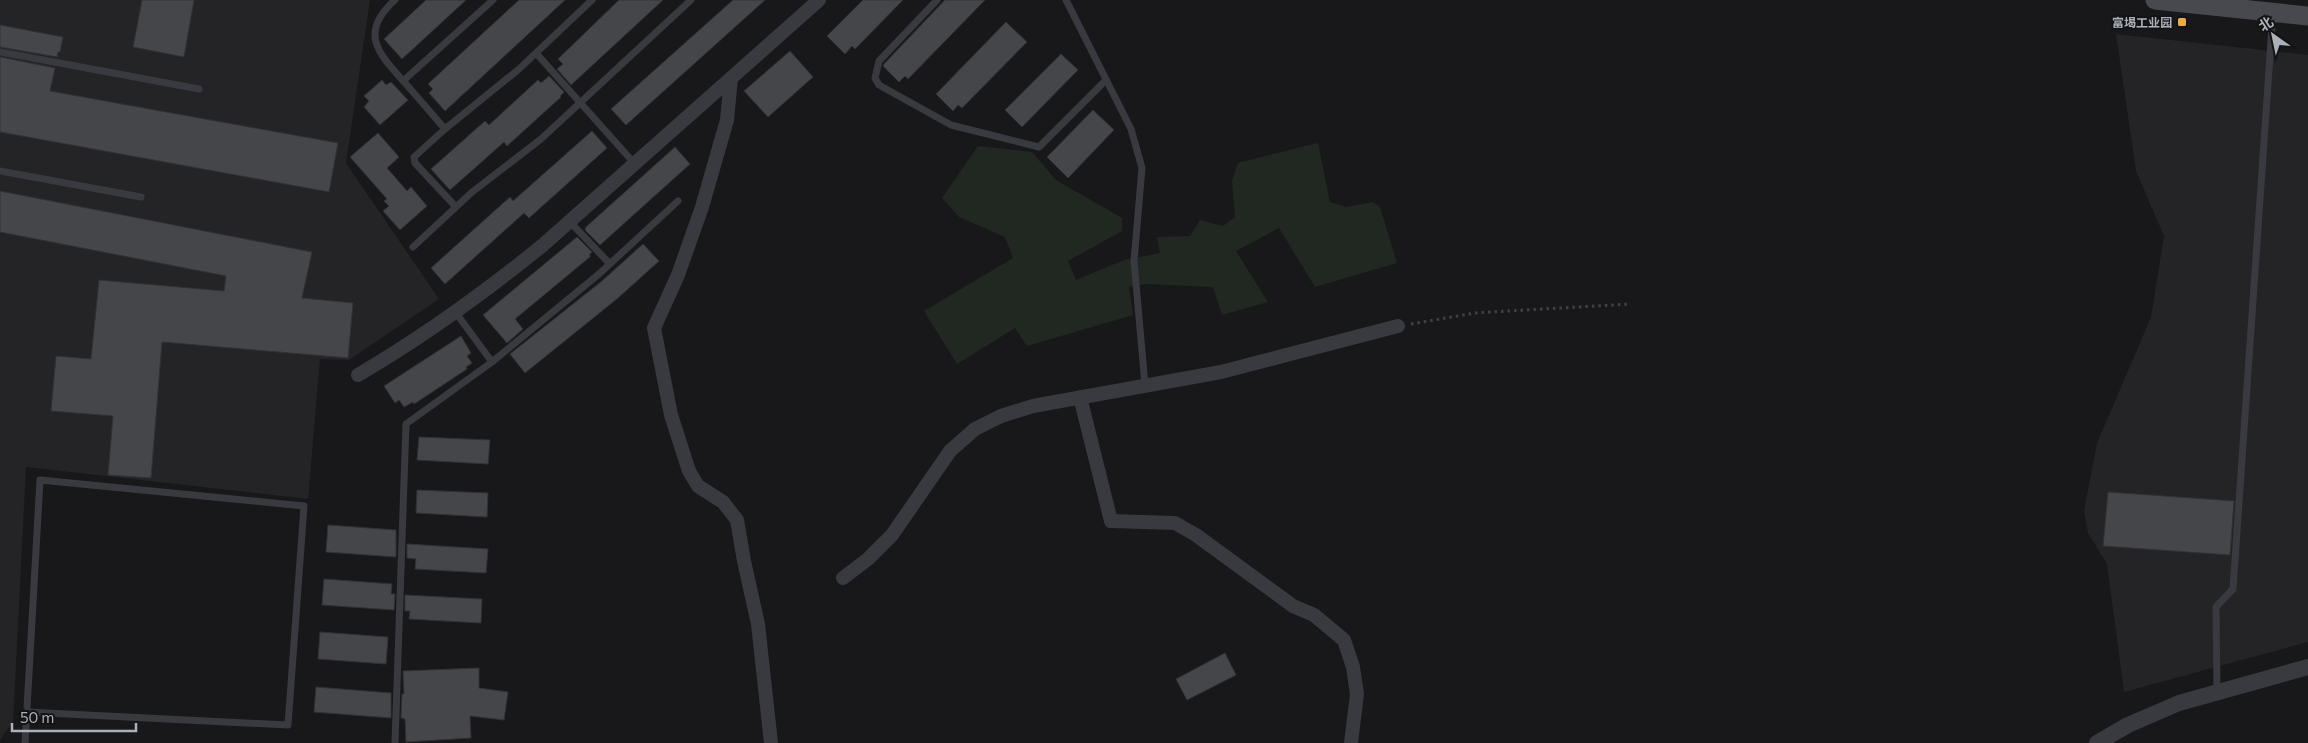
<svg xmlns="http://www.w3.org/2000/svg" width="2308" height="743" font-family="Commissioner,'Noto Sans SC',sans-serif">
  <rect width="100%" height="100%" fill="#18181a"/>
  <path fill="#242427" d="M0,0h370l-24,163 93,136 -90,61 -29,-1 -12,140 -282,-32 -13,255 -13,18z
    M2116,34l192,21v587l-184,50 -17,-128 -19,-31 -4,-22 13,-68 54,-126 13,-81 -28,-65z"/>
  <path fill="#202821" d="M1318,143l12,59 16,5 27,-5 7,5 17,56 -82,24 -36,-59 -43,23 32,51 -46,13 -9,-28 -67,-3 -17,3 4,28 -106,31 -12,-18 -58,36 -33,-53 89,-53 -8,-21 -46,-20 -17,-19 36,-52 54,6 24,28 66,38v13l-54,30 8,19 48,-20 36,-7 -3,-16 33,-1 10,-16 23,6 12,-9 -3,-36 6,-18z"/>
  <path fill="#45464a" stroke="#323236" d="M142,0h52l-10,57 -51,-10z
    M426,0h40l-64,59 -18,-20z
    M519,0h46l-120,111 -16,-18 4,-4 -5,-5z
    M619,0h44l-92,85 -14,-16 6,-5 -5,-5z
    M733,0h32l-139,125 -15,-16z
    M863,0h40l-48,49 -3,-3 -7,8 -18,-18z
    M945,0h40l-77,79 -3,-3 -6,6 -16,-16 1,-2z
    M1006,22l21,20 -65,66 -4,-3 -5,6 -17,-17z
    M0,25l63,12 -3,15h-2l-1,5 -57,-10z
    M790,51l23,26 -45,40 -24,-26z
    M1061,54l17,16 -56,57 -17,-17z
    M0,57l55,11 -5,23 288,52 -9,49 -329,-60z
    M549,76l15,16 -4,4 1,1 -54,49 -3,-4 -54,48 -19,-21 54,-48 4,4 49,-45 3,3z
    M382,80l4,5 5,-3 17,18 -28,25 -16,-18 5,-6 -5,-5z
    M1093,110l21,20 -46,48 -21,-21z
    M592,131l15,17 -78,70 -5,-5 -79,71 -14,-16 79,-71 3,4z
    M378,133l21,24 -12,11 20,23 4,-4 16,19 -27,24 -17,-19 6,-5 -5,-5 3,-2 -37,-42z
    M675,147l15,17 -90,81 -15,-15 1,-3z
    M0,191l312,61 -10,46 51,5 -5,55 -186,-16 -11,136 -43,-3 5,-59 -62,-5 5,-55 35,3 8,-79 125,11 2,-15 -226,-44z
    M577,237l15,15 -3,3 2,1 -76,63 8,10 -16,14 -24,-28z
    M643,244l16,17 -41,37 -93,75 -15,-19 92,-73z
    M461,336l10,17 -4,3 5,7 -6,4 1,2 -53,35 -1,-2 -9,5 -5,-7 -4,3 -11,-17z
    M419,437l71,3 -2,24 -71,-4z
    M417,490l71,3 -1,24 -71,-4z
    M2108,492l126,9 -4,54 -127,-9z
    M328,525l68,5v27l-70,-5z
    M407,544l81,5 -2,24 -71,-4 1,-10 -9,-1z
    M324,579l68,5 -1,10h4l-1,16 -72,-5z
    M405,595l77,4 -1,24 -72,-4 1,-8h-5z
    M320,632l68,5 -2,27 -68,-5z
    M1225,653l11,22 -49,25 -11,-21z
    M479,668v20l29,4 -4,28 -34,-4 1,22 -65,4 -1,-23 -4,-1 1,-24h2l-1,-23z
    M316,687l75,6v25l-77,-6z"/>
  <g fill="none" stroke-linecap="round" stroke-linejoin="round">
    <path stroke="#3f4146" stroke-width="3" stroke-dasharray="2.5 4" stroke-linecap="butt" d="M1411,324l64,-11 154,-9"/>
    <path stroke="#393a3f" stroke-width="7" d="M395,0c-38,34 -15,55 11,84 13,15 26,30 39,45
      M937,0l-58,61 -4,17 4,7 72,40 88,22 67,-67
      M1066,0l65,129 11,39 -8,93 11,124
      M0,52l199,37
      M536,53l98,110
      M403,81l90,-81
      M0,171l141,26
      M456,207l-41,-44 -1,-6 31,-28 74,-60 73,-69
      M569,221l41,43
      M413,247l58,-54 70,-54 150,-139
      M492,362l107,-88 79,-73
      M2217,692l-1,-85 17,-18 40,-577
      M25,743l15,-263 264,26 -16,219 -261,-13
      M395,743l11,-319 86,-62 -36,-49"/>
    <path stroke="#393a3f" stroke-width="14" d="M731,78l-4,42 -25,87 -24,68 -24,53 17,87 18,56 9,15 25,16 14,18 7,41 14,63 13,119
      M358,375c65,-38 126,-82 185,-130l276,-245
      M1080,397l31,124 64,2 21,12 97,71 21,9 30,25 9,27 4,27 -6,49
      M843,578l25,-19 24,-24 58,-84 25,-22 26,-13 32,-10 188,-34 177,-46"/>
    <path stroke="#393a3f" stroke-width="16" d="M2097,743l31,-18 51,-22 129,-36"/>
    <path stroke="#47494f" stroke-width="19" d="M2155,0l153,16"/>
  </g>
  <rect fill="#e8ac42" stroke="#131315" stroke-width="2" x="2177" y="17" width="10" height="10" rx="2.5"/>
  <g text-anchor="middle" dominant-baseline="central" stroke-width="4" stroke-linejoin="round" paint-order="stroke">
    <g font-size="12" font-weight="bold" fill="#abb0b9" stroke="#131315" text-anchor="end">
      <text x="2172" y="22">富堨工业园</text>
    </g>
  </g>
  <g transform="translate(2273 35) rotate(327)" stroke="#131315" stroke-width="4" paint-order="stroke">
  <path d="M0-4L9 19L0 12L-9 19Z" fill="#abb0b9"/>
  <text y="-8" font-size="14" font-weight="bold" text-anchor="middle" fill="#abb0b9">北</text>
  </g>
  <path d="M12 723v8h124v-8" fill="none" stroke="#abb0b9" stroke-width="2.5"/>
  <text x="20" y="723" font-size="15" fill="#abb0b9" stroke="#131315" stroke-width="4" paint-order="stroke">50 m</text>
</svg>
